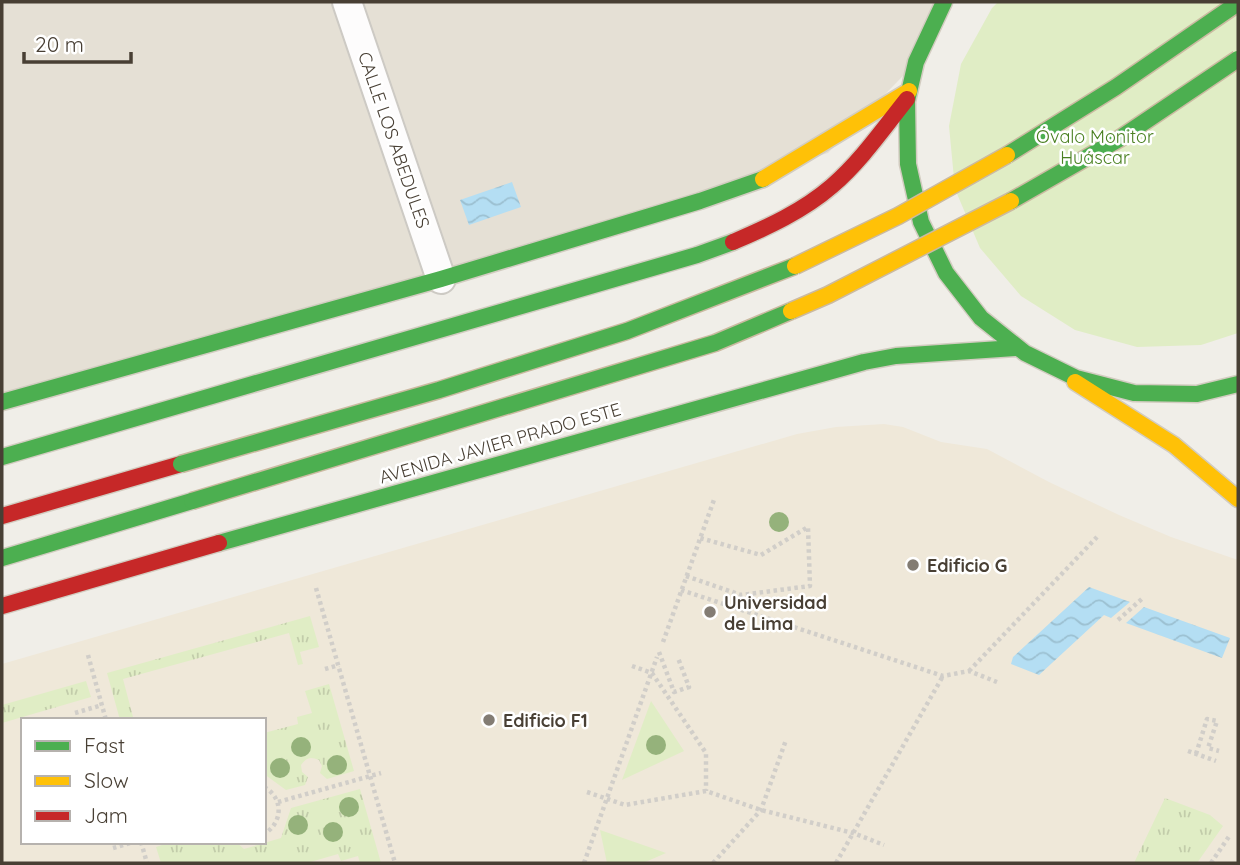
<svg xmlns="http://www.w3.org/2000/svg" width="1240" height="865" font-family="Quicksand,sans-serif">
  <defs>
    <pattern id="grass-tufts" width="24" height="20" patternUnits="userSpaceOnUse" patternTransform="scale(1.75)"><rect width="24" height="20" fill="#e0edc5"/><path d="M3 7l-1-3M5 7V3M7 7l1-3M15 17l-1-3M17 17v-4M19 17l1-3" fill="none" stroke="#c2ccaa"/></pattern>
    <pattern id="water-waves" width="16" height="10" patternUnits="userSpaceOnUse" patternTransform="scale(1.75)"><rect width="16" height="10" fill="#b4def3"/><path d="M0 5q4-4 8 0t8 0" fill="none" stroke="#9cc0d1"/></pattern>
  </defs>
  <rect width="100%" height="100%" fill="#f0eee8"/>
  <path fill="#e5e0d5" d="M2,2h950l-20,44 -104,107 -826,258z"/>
  <path fill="#efe8d9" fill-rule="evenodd" d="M884,424l19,3 38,15 46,7 62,33 70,33 52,22 67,23v303h-1236v-199l795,-230 39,-7zM23,720h241v122h-241z"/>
  <path fill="url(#grass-tufts)" d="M310,616l9,31 -19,5 3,12 -5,1 -9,-32 -166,46 10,38 -13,3 -13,-47z
    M86,681l5,16 -89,26v-18z
    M329,684l25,87 -27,8 -7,-6 2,-7 -3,-6c-9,-4 -13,-2 -18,5l1,7 6,5 -3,8 -19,5 -22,-16v-41l34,-9 -1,-7 15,-4 -7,-22z
    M360,789l21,74h-21l-2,-7 -17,5 -3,-7 -31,9h-146l-5,-16 15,-5h65l8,7 37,-11 10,-30z
    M1165,798l45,17 13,11 -26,37h-63z"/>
  <path fill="#e0edc5" d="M998,2h240v331l-37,12 -64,2 -62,-17 -54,-34 -41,-48 -25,-59 -6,-63 12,-62 31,-56z
    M651,701l33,50 -62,29z
    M600,830l66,23 -23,10h-36z"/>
  <path fill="url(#water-waves)" d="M512,182l9,25 -52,18 -9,-25z
    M1089,587l41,15 -19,16 -7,-3 -65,60 -28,-11 2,-7z
    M1144,607l86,31 -8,20 -96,-35z"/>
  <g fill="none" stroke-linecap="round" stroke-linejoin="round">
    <defs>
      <path id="street" d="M347,2l94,277"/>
      <path id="fast" d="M944,2l-28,60 -9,39 1,63 13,58 25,51 35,45 44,35 51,25 58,15 63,1 41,-10
        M2,402l439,-123 259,-78 63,-22
        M2,457l695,-202 36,-13
        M219,543l645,-181 32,-6 119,-8
        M2,558l190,-57"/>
      <path id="slow" d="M763,179l146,-88
        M1075,382l99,63 64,54"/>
      <path id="jam" d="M733,242c35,-15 70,-31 99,-56 29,-25 51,-57 75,-87
        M2,516l179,-52
        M2,606l217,-63"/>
    </defs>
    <use href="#street" stroke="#cdcac4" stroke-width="32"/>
    <use href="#fast" stroke="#d2ccc0" stroke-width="19"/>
    <use href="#slow" stroke="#d2ccc0" stroke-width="19"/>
    <use href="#jam" stroke="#d2ccc0" stroke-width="19"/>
    <path stroke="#d1cec9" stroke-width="4.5" stroke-dasharray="3.5 3.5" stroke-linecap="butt" d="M686,576l55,19 69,-9 -2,-59 -47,28 -61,-17
      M316,588l79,275
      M681,590l262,86 26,-5 28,11
      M1118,620l26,-23
      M663,642l52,-145
      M659,652l15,40 15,-5 -11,-29
      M88,655l18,65
      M632,666l20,7 54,80v38
      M325,669l14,-4
      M969,671l128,-134
      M75,713l27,-8
      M1188,751l28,10
      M1196,754l11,-35 10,2 -9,27 11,3
      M264,787c20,11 19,36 0,47
      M587,792l38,13 81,-14 55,19 92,23 31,12
      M278,802l103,-29
      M141,842l6,21
      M113,848l21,-6
      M584,863l73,-206
      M713,863l48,-53 25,-70
      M836,863l107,-187
      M1211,863l19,-28"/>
    <use href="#street" stroke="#fdfcfc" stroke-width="28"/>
    <use href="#fast" stroke="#4caf50" stroke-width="16"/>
    <use href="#slow" stroke="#ffc107" stroke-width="16"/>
    <use href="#jam" stroke="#c62828" stroke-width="16"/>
    <defs>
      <path id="fast-bridge" d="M1007,155l109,-68 122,-84
        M1011,201l108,-62 119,-80
        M181,464l258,-74 188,-59 168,-65
        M192,501l523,-158 76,-32"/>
      <path id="slow-bridge" d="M795,266l103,-50 109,-61
        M791,311l37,-16 183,-94"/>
    </defs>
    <use href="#fast-bridge" stroke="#cbbaa1" stroke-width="19" stroke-linecap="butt"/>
    <use href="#slow-bridge" stroke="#cbbaa1" stroke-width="19" stroke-linecap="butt"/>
    <use href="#fast-bridge" stroke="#4caf50" stroke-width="16"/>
    <use href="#slow-bridge" stroke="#ffc107" stroke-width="16"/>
  </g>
  <g fill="#95b27b">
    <circle cx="779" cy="522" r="10"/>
    <circle cx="656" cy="745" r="10"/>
    <circle cx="301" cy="747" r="10"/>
    <circle cx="337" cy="765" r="10"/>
    <circle cx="280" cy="768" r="10"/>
    <circle cx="349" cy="807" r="10"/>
    <circle cx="298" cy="825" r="10"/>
    <circle cx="333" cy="832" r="10"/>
  </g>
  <g fill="#837c73" stroke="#fff" stroke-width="2.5">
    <circle cx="913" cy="565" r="7"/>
    <circle cx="710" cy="612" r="7"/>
    <circle cx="489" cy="720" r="7"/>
  </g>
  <g text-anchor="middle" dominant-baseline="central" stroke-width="5" stroke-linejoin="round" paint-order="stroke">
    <g font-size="18" fill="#4a8021" stroke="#fff">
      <text x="1095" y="136">Óvalo Monitor<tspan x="1095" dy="21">Huáscar</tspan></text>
    </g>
    <g font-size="18" fill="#483f34" stroke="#fff">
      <text transform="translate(394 140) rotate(71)">CALLE LOS ABEDULES</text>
      <text transform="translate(500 443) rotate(-16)">AVENIDA JAVIER PRADO ESTE</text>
    </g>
    <g font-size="18" font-weight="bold" fill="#483f34" stroke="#fff" text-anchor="start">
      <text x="927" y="565">Edificio G</text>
      <text x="724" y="602">Universidad<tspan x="724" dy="21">de Lima</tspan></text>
      <text x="503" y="720">Edificio F1</text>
    </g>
  </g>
  <rect width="1240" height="865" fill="none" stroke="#483f34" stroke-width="7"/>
  <rect x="21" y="718" width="245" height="126" fill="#ffffff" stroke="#b6b2ae" stroke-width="2"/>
  <rect x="35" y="741" width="35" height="10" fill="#4caf50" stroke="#b6b2ae" stroke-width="2"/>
  <text x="84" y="753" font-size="21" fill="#483f34">Fast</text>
  <rect x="35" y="776" width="35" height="10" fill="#ffc107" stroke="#b6b2ae" stroke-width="2"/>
  <text x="84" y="788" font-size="21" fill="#483f34">Slow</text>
  <rect x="35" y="811" width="35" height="10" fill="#c62828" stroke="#b6b2ae" stroke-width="2"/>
  <text x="84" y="823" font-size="21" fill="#483f34">Jam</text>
  <path d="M24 52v10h107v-10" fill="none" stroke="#483f34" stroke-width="3.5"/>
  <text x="35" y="52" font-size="21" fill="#483f34" stroke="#ffffff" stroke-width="5" paint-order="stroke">20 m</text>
</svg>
